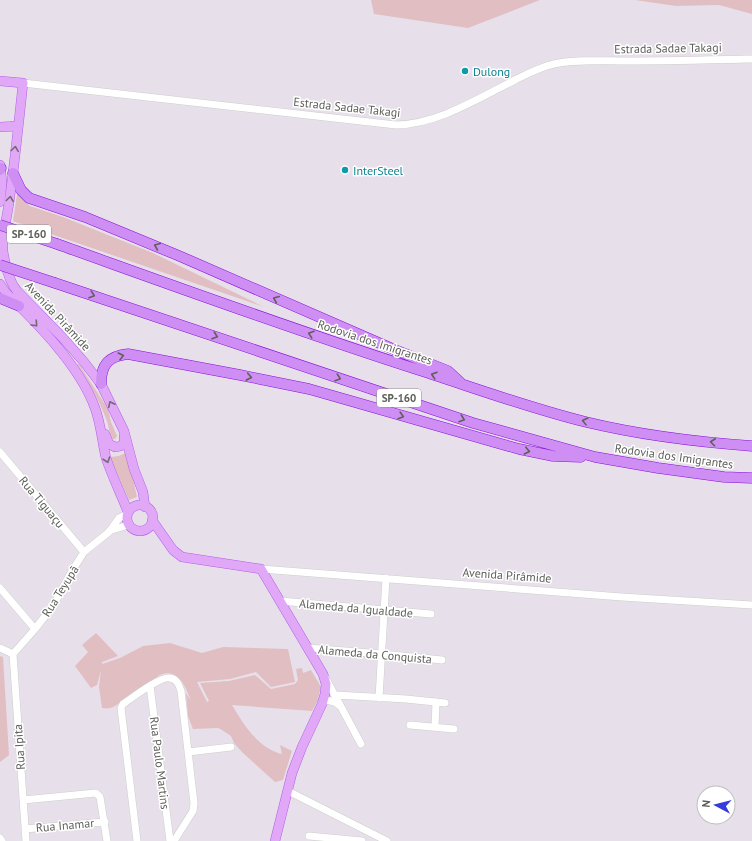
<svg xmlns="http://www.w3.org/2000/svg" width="752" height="841" font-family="'PT Sans',sans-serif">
  <rect width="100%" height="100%" fill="#e7e0eb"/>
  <path fill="#e1bec2" d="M371,0h169l-72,28 -94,-14z
    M635,0h117v14l-33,-9 -43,1z
    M17,194l13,12 33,11 90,36 111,54 -251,-86z
    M77,364h2l29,45 3,13 6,14 -2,3h-3c-3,-6 -3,-12 -5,-18 -8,-20 -18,-40 -30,-57z
    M127,452l10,45 -8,3 -19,-43 9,-1z
    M96,633l22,23 -16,6v2l18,-6 23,-12 27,-3 32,10 21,-6 65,2 7,33 -24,5 -15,-15 -26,7 -33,3 10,20 2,-1 -9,-18 29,-2 26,-6 16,14 24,-5 3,-4 -2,-11 6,-1 1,5 8,-3 10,17 -4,15 -5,9 -80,-6c12,20 26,43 50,49l-2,-9 12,6 -9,29 -8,2 -32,-29 -9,-10 -3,-7 -9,-6 -4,-2 -25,1 -5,-13 -2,-23 5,8c-5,-13 -12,-34 -31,-26 -4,2 -8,7 -12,10 -8,5 -17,9 -24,15 -8,5 -12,10 -22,8l-3,-21 2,-17 -4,15 -6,3 -16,-22 13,-14 -6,-7z
    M0,656l3,1 6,98 -9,7z"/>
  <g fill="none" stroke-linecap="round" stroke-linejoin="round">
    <defs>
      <path id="minor" d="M23,83l373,42c42,-1 81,-26 119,-45 12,-6 25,-13 39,-16 23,-5 49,-3 73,-3 42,0 83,-1 125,-2
        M0,452l84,100
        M109,531l19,-6
        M261,569l361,28 130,8
        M0,588l35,41
        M280,601l151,13
        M0,648l13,6
        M308,648l74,6 60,6
        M13,654l13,187
        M13,654l22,-25 18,-23 19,-35 12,-19 25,-20 10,-14 7,-3
        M325,677l36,67
        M150,686l20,155
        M336,695l70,4 39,4
        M379,698l7,-120
        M322,704l4,-4 9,2 5,4
        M410,725l44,4
        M435,727l1,-25
        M188,752l43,-5
        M288,791l99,50
        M23,800l73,-7 4,4 7,44
        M25,829l80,-7
        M309,836l53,5
        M0,838l2,3
        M137,841l-16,-133 2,-4c9,-6 37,-28 47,-26 7,1 9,7 11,13l13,112 -1,8 -19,30"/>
      <path id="major" d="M0,81l23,2c-4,38 -8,76 -13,113 -2,18 -8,37 -7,55 2,14 5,29 14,40l45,46 22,25 17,22 23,47 10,38 9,23 2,15
        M0,127l18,-1
        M0,165l2,17 -2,20
        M0,284l6,9c31,30 74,73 89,115 6,16 7,34 11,50 6,18 15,36 22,54
        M105,434l4,10 6,3c8,0 10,-4 9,-11
        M127 518a13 13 0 1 1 26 0a13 13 0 1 1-26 0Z
        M152,520l21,30 9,7 79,12 62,105 3,10 -1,10 -3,10 -20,43 -10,26 -17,68"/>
      <path id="highway" d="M0,170l1,-2
        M13,173l8,17 8,8 56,19 92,38 216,94 55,22 12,11
        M57,244c120,43 240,87 362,126 56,18 110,38 167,52 54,13 111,20 166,24
        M55,283l418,140 122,34 63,11 66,9 28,1
        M0,298l19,8
        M101,384c0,-19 7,-28 27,-30l112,21 69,14 210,60 34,7 28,1"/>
    </defs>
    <use href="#minor" stroke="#cccfc9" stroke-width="8"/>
    <use href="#major" stroke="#b15fe6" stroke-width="10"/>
    <use href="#highway" stroke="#8511db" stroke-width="11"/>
    <use href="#minor" stroke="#fff" stroke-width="7"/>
    <use href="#major" stroke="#e2a8f8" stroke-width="9"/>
    <use href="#highway" stroke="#cf8ef4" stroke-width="10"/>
    <defs>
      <path id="highway-bridge" d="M0,225l57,19
        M0,265l55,18"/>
    </defs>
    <use href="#highway-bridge" stroke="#8511db" stroke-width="11" stroke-linecap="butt"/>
    <use href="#highway-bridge" stroke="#cf8ef4" stroke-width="10"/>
  </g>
  <defs><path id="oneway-chevron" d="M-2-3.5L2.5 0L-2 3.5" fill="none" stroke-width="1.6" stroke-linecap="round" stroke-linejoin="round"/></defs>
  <g stroke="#716b71">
    <use href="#oneway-chevron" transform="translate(15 149) rotate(-83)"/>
    <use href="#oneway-chevron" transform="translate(10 199) rotate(-83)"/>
    <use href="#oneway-chevron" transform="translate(35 324) rotate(47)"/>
    <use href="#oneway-chevron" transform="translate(111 404) rotate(-116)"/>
    <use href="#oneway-chevron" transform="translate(107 460) rotate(71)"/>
  </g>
  <g stroke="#5d6059">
    <use href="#oneway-chevron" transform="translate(157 246) rotate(-157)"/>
    <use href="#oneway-chevron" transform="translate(92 295) rotate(19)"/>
    <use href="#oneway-chevron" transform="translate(276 299) rotate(-157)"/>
    <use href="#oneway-chevron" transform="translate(311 334) rotate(-161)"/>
    <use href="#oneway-chevron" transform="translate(215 336) rotate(19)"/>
    <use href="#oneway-chevron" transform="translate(121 356) rotate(-14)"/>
    <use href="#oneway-chevron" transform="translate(434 375) rotate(-162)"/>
    <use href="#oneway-chevron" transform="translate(249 377) rotate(11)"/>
    <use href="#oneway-chevron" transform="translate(338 378) rotate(19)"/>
    <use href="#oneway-chevron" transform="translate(401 416) rotate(16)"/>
    <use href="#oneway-chevron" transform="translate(462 419) rotate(19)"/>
    <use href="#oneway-chevron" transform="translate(585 421) rotate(-166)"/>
    <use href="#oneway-chevron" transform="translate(713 442) rotate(-173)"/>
    <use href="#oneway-chevron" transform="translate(527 451) rotate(13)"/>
  </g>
  <g fill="#0f9aa8" stroke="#fff" stroke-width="1.5">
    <circle cx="465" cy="71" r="4"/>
    <circle cx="345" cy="170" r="4"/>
  </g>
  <g text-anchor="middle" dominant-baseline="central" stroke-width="3" stroke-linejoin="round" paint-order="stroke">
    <g fill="#fff" stroke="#8e908b" stroke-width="1">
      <rect x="7" y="225" width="44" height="18" rx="3"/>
      <rect x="377" y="389" width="44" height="18" rx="3"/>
    </g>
    <g font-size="11" font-weight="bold" fill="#5d6059">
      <text x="29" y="234">SP-160</text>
      <text x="399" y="398">SP-160</text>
    </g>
    <g font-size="12" fill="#5d6059" stroke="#fff">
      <text transform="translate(668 48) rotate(-1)">Estrada Sadae Takagi</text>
      <text transform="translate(347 107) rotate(6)">Estrada Sadae Takagi</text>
      <text transform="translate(58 316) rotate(47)">Avenida Pirâmide</text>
      <text transform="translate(375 342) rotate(18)">Rodovia dos Imigrantes</text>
      <text transform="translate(674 456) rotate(8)">Rodovia dos Imigrantes</text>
      <text transform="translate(42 502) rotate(50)">Rua Tiguaçu</text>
      <text transform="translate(507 575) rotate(4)">Avenida Pirâmide</text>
      <text transform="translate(60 591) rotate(-58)">Rua Teyupã</text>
      <text transform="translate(356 608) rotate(5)">Alameda da Igualdade</text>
      <text transform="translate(375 654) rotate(5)">Alameda da Conquista</text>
      <text transform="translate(19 747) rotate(-94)">Rua Ipita</text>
      <text transform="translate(160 763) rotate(83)">Rua Paulo Martins</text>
      <text transform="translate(65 825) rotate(-5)">Rua Inamar</text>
    </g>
    <g font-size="12" fill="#0d838f" stroke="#fff" text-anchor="start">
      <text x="473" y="71">Dulong</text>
      <text x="353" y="170">InterSteel</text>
    </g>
  </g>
  <g transform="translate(716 805) rotate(277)"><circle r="19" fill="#ffffff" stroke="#bebfbd"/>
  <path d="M0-3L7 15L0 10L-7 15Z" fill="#363cdb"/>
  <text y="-6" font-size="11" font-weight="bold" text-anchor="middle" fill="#5d6059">N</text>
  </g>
</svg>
